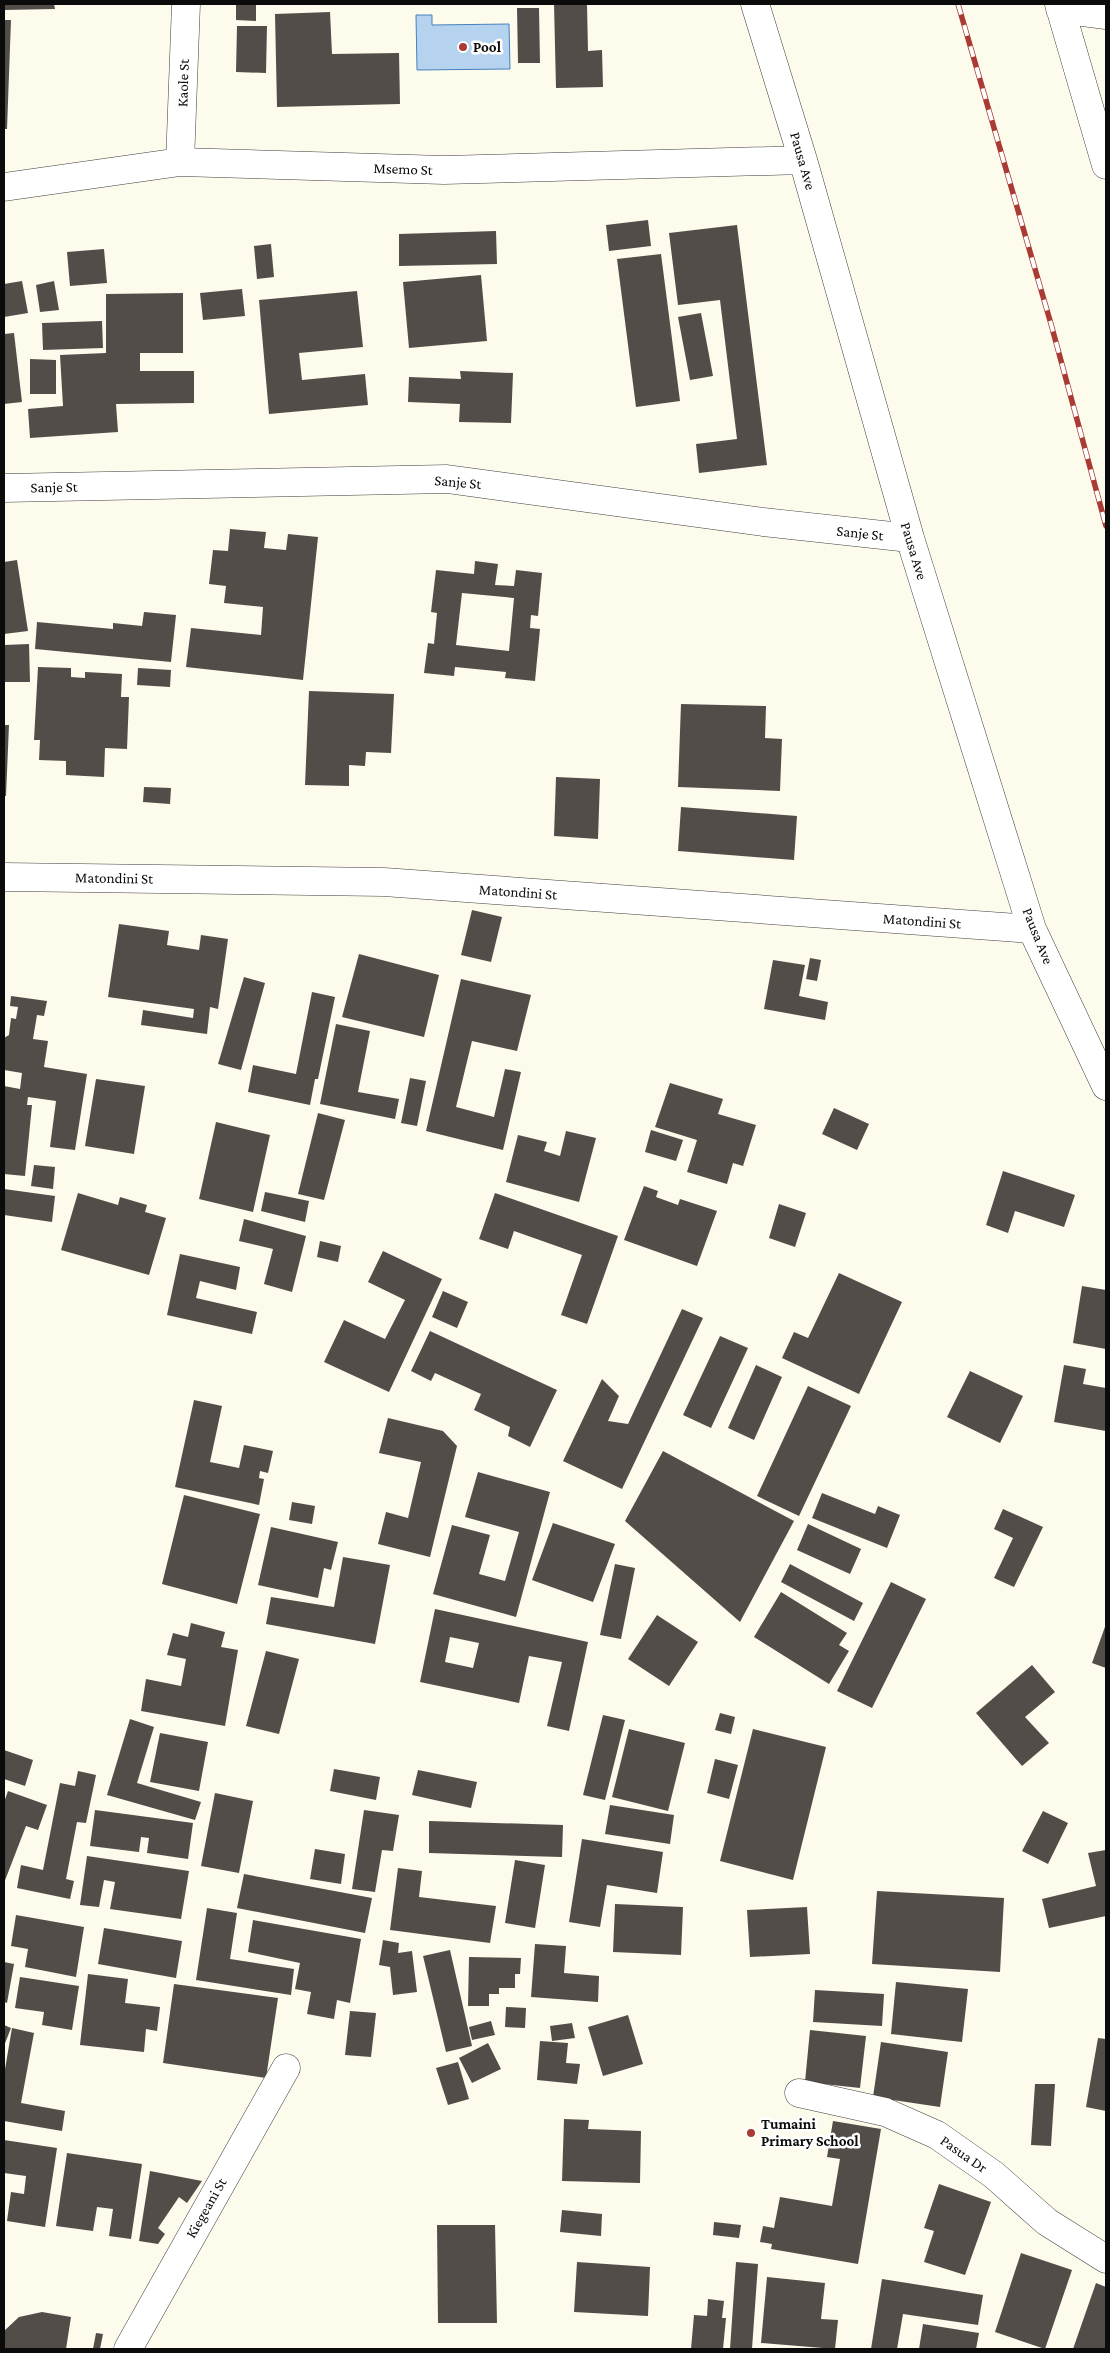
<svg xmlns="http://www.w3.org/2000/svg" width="1110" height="2353" font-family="'Crimson Pro',serif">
  <rect width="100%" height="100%" fill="#fdfbeb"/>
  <path fill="#b5d3ee" stroke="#4581bc" d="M416,15h16v10l77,-1 1,45 -93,1z"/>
  <path fill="#524d49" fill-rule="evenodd" d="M4,4h50l1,5 -51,1z
    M236,4h20v17l-20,-1z
    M554,4h33l1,47 14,-1 1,37 -47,1z
    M517,8h22l1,55h-22z
    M330,12l2,42 67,-1 1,51 -123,3 -2,-93z
    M4,20h7l-4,109h-3z
    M237,26h30l-1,47 -30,-1z
    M648,220l3,26 -42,5 -3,-26z
    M737,225l30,240 -68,8 -3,-29 41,-5 -17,-139 -42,5 -9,-72z
    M496,231l1,33 -98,2v-32z
    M271,244l3,33 -17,2 -3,-33z
    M104,249l3,34 -37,3 -3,-34z
    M661,254l19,147 -44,6 -19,-148z
    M481,275l6,66 -78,7 -6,-66z
    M22,281l6,32 -24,4v-33z
    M54,281l5,29 -19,2 -4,-27z
    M242,289l3,27 -42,4 -3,-27z
    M357,291l6,56 -64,6 3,27 63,-6 3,31 -99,9 -10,-114z
    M183,293v60h-43v18h54v32l-78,1 2,28 -88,6 -2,-29 35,-3 -3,-51 46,-2v-59z
    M701,313l12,63 -23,4 -12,-63z
    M102,321l1,27 -60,2 -1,-27z
    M14,333l8,69 -18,2v-70z
    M30,359l26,1v34h-26z
    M460,371l53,2 -2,50 -52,-1 1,-18 -52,-2 1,-25 52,2z
    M230,529l36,3 -2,16 22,2 2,-16 30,3 -15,143 -117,-13 5,-39 70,7 2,-28 -39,-4 2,-17 -17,-2 4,-34 15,1z
    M17,560l11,71 -24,3v-72z
    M475,561l23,3 -3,21 19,1 2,-16 26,3 -4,43 -7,-1 -1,13 10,1 -5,52 -30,-3 1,-6 -51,-5 -1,9 -30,-3 4,-30 6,1 3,-31 -6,-1 5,-42 38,4zM462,593l52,5 -5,53 -53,-6z
    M144,612l32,3 -5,47 -136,-13 2,-27 76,7v-6l29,3z
    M29,644l1,38h-26v-37z
    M38,667l33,1v9l14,1v-6l37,2 -1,23h8l-2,52 -22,-1 -1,29 -38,-2v-14l-27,-1 1,-20h-6z
    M138,668l33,2 -1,17 -33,-2z
    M309,691l85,3 -3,59 -25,-1 -1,14 -16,-1v21l-44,-1z
    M681,704l85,2 -1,32 17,1 -2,52 -102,-4z
    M4,725h5l-3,71h-2z
    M556,777l44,2 -2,60 -44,-3z
    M144,787l27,1 -1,16 -27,-2z
    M681,807l116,9 -3,44 -116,-9z
    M472,910l30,7 -11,45 -30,-7z
    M119,924l50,7 -2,14 32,5 2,-15 27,4 -10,70 -8,-2 -3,27 -66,-9 2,-15 50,8 1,-9 -86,-12z
    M359,954l80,21 -15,62 -82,-20z
    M810,958l11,2 -4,21 -11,-2z
    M773,960l32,5 -6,31 29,6 -3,18 -61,-11z
    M244,977l21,6 -24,87 -23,-6z
    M461,979l70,16 -14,56 -45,-10 -16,66 38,10 11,-48 16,3 -18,78 -77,-19z
    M312,992l23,5 -17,82h-3l-5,26 -62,-13 5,-27 43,9z
    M11,996l36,5 -3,15 -7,-1 -4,24 15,2 -4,26 43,7 -12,76 -25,-3 6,-46 -28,-4 -1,8h5l-7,71 -21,-2v-88l16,3 2,-16 -18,-3v-32l5,-3 2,-17 5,1 2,-12 -8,-1z
    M336,1024l34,7 -12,61 41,7 -4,20 -75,-15z
    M410,1078l16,3 -9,45 -16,-3z
    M96,1079l49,7 -11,68 -49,-8z
    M670,1083l53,16 -5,15 38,11 -13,41 -10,-3 -6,21 -40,-12 10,-32 -42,-13z
    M834,1108l35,16 -12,26 -35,-16z
    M318,1113l27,7 -21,80 -26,-6z
    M216,1122l54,13 -17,77 -54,-13z
    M651,1130l32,10 -7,21 -31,-9z
    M566,1131l30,7 -17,64 -73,-20 12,-47 29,7 -3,9 16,5z
    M34,1165l21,2 -2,22 -22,-3z
    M1003,1171l72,24 -11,32 -49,-16 -7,22 -22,-8z
    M644,1186l14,5 -2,6 22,8 2,-6 37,12 -20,55 -73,-26z
    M4,1189l51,7 -3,26 -48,-7z
    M265,1192l44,9 -4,21 -44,-11z
    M78,1193l40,12 2,-8 27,8 -2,7 21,6 -17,57 -88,-25z
    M495,1193l123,43 -31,88 -26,-9 21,-60 -68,-24 -6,18 -29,-10z
    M779,1204l27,9 -11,34 -26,-9z
    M244,1219l62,17 -14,56 -28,-8 9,-35 -34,-8z
    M320,1241l21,5 -3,16 -21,-5z
    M383,1251l59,28 -53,113 -65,-30 20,-42 41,19 20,-39 -37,-18z
    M180,1254l60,13 -4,23 -36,-9 -4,17 61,14 -5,22 -85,-19z
    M839,1273l63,29 -43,92 -77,-36 12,-26 14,6z
    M1082,1286l24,4v59l-33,-6z
    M443,1291l25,11 -11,26 -25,-11z
    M682,1309l21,9 -81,171 -59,-28 39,-82 17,17 -11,25 20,3z
    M430,1331l127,59 -27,57 -22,-11 2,-9 -36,-17 7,-16 -46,-21 -4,8 -20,-10z
    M720,1336l28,12 -37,80 -28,-13z
    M756,1365l26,12 -28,63 -26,-12z
    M1064,1365l22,4 -3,15 23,4v43l-52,-9z
    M970,1371l53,25 -23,47 -53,-26z
    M808,1386l43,20 -52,110 -42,-20z
    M194,1400l28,6 -12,56 29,6 5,-23 29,6 -5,22 -8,-2 -1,7 5,1 -5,26 -84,-18z
    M388,1418l55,13 14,15 -27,111 -52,-13 8,-32 22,6 13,-56 -42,-9z
    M663,1451l131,70 -54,101 -115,-101z
    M478,1472l72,20 -34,125 -83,-23 19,-69 38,10 -11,39 26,7 14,-49 -54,-15z
    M822,1493l53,21 3,-8 22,9 -13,33 -75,-30z
    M184,1495l76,19 -23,90 -75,-20z
    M292,1502l23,4 -3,18 -23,-4z
    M1003,1509l40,18 -29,60 -20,-9 19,-40 -19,-9z
    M553,1523l62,21 -22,58 -61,-22z
    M808,1524l53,25 -11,25 -53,-24z
    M271,1527l67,15 -7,28 -7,-2 -6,30 -60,-13z
    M343,1557l47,8 -15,79 -109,-20 5,-27 63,10z
    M615,1564l20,4 -14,71 -21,-4z
    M790,1564l73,39 -9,18 -73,-39z
    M891,1582l35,17 -54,109 -35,-17z
    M781,1592l66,41 -8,12 10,6 -20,33 -75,-47z
    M435,1609l153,33 -19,89 -22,-5 15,-64 -33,-6 -10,47 -99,-21zM450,1637l29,6 -6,25 -28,-6z
    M657,1615l41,27 -29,44 -41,-27z
    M191,1623l34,9 -4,15 17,3 -13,76 -84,-15 5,-32 35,7 5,-27 -19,-4 6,-22 15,4z
    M1106,1624v44l-14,-5z
    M266,1651l33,8 -20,75 -33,-8z
    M1032,1665l23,27 -30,25 24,26 -27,23 -46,-53z
    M720,1713l15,4 -4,17 -16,-4z
    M603,1715l22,5 -20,80 -22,-5z
    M130,1719l24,8 -17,56 64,19 -6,18 -88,-25z
    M629,1729l56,14 -17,68 -56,-14z
    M753,1729l73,18 -33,133 -73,-19z
    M160,1733l48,9 -9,49 -49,-9z
    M4,1750l29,10 -8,26 -21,-7z
    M715,1759l23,6 -9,34 -22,-6z
    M334,1769l46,8 -4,23 -46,-9z
    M418,1770l59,12 -6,26 -59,-13z
    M78,1771l18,4 -10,48 -9,-1 -11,57 8,2 -4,18 -53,-11 4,-23 22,5 17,-87 15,3z
    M8,1791l39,14 -9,25 -12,-4 -22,57v-81z
    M215,1793l38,8 -14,72 -38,-7z
    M610,1805l64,10 -4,29 -65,-10z
    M95,1810l98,13 -5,36 -41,-6 2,-15 -8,-1 -2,15 -49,-6z
    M364,1810l35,5 -6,36 -11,-1 -7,42 -23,-3z
    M1043,1811l25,12 -20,41 -26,-13z
    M429,1821l134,4 -1,32 -133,-4z
    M582,1839l81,13 -6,41 -50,-8 -7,42 -31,-5z
    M315,1849l30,5 -4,30 -31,-5z
    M1106,1850v66l-57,12 -7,-29 54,-13 -8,-33z
    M87,1856l102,15 -8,48 -71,-10 5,-27 -11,-2 -5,27 -19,-2z
    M515,1860l30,5 -10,63 -30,-5z
    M398,1868l24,3 -3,26 77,9 -6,37 -100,-13z
    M244,1874l128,24 -7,35 -128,-25z
    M877,1891l127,7 -4,74 -128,-8z
    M615,1904l68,3 -2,48 -68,-3z
    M807,1907l3,47 -60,3 -3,-47z
    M207,1908l30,5 -7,46 64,10 -3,26 -95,-15z
    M16,1915l68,12 -8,50 -51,-10 3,-18 -17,-3z
    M253,1920l108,19 -11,64 -13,-3 -3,19 -27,-5 4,-22 -16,-3 5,-26 -52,-11z
    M104,1928l78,13 -6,37 -78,-14z
    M383,1940l16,3 -1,10 14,-2 5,41 -24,3 -3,-28 -11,-2z
    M535,1944l31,2 -2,27 35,3 -1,26 -67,-5z
    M450,1950l22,96 -26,6 -23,-96z
    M469,1957l52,1 -1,16h-5v14h-16v6h-10v12h-21z
    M4,1962l10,2 -7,39 -3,-1z
    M88,1974l40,5 -3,24 35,4 -3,24 -11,-2 -2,23 -64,-7z
    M20,1977l59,9 -7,44 -30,-5 2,-13 -29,-4z
    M896,1982l72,7 -6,53 -71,-8z
    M174,1984l104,14 -12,80 -103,-15z
    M815,1990l69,4 -2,32 -69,-4z
    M506,2007l20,1 -1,20 -20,-1z
    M350,2011l26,2 -5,44 -26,-2z
    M628,2015l15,49 -40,12 -15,-49z
    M491,2021l4,14 -23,5 -3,-13z
    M572,2023l3,15 -23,3 -2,-15z
    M4,2025l7,3 -7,18z
    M12,2028l22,5 -13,70 44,8 -3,20 -58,-10v-46z
    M810,2030l56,6 -6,52 -55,-6z
    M1098,2038l8,1v72l-20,-4z
    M540,2041l28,2 -2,20 14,1 -3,20 -40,-4z
    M881,2042l67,10 -8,55 -67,-10z
    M488,2043l13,26 -29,14 -13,-25z
    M458,2062l11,37 -21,6 -12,-37z
    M1035,2084h20l-4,62 -20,-1z
    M564,2119l25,1 -1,9 53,2 -1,52 -78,-2z
    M833,2121l48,8 -23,135 -87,-15 1,-5 -12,-2 3,-16 11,2 6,-31 52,9 8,-47 -13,-2z
    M4,2140l53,8 -12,79 -38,-6 4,-29 13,2 2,-18 -22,-3z
    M67,2153l75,11 -11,75 -22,-3 4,-27 -16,-2 -4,24 -37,-5z
    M150,2171l52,10 -15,22 -8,-6 -21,31 7,6 -7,10 -19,-3z
    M939,2184l52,18 -26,73 -41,-13 10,-31 -10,-3z
    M562,2210l40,4 -1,22 -41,-4z
    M714,2222l27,3 -2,13 -26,-3z
    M437,2225h58l2,98h-59z
    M1021,2253l51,17 -27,79 -50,-17z
    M577,2262l73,5 -2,49 -74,-4z
    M736,2262l22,2 -6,85h-22z
    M767,2277l58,6 -4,36 17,1 -3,29 -74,-6z
    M882,2279l101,16 -5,30 -75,-11 -6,35h-26z
    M1096,2283l10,4v62h-33z
    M708,2299l16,2 -2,17h4l-3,31h-32l3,-34 13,1z
    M42,2312l29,5 -5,32h-62v-18l15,-14z
    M923,2324l56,9 -3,16h-57z
    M96,2333l7,1 -3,15h-7z"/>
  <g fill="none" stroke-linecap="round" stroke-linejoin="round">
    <defs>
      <path id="minor" d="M755,4l48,156 107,378 122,391 74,157
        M1059,4l47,161
        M1060,9l46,6
        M180,162l6,-158
        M4,187l176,-25 264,8 359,-10
        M4,488l443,-9 316,43 147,16
        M4,877l380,5 648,47
        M799,2093l86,19 52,23 57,40 53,47 59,37
        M128,2349l158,-281"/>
    </defs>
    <use href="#minor" stroke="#3e3e3e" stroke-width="29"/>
    <use href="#minor" stroke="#fff" stroke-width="28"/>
    <defs>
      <path id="rail" d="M958,4l93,320 55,202"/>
    </defs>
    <use href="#rail" stroke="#aa3a34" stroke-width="5.5"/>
    <use href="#rail" stroke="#fff" stroke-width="4" stroke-dasharray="11" stroke-linecap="butt"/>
  </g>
  <g fill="#aa3a34" stroke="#fff" stroke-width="2">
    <circle cx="463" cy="47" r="5"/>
    <circle cx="751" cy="2133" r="5"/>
  </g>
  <g text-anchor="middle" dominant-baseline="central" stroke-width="5" stroke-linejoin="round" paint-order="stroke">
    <g font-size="15" font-weight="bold" fill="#0b0b0b" stroke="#fff" text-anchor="start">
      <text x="473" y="47">Pool</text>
      <text x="761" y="2124">Tumaini<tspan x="761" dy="17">Primary School</tspan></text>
    </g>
    <g font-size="15" fill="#0b0b0b" stroke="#fff">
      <text transform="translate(183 83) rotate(-88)">Kaole St</text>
      <text transform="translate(803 161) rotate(74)">Pausa Ave</text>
      <text transform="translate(403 169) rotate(2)">Msemo St</text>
      <text transform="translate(458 482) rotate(5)">Sanje St</text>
      <text transform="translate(54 487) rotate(-1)">Sanje St</text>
      <text transform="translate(860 533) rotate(6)">Sanje St</text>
      <text transform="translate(914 551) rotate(73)">Pausa Ave</text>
      <text transform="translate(114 878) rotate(1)">Matondini St</text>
      <text transform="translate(518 892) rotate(4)">Matondini St</text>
      <text transform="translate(922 921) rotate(4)">Matondini St</text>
      <text transform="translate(1038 936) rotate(68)">Pausa Ave</text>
      <text transform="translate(964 2154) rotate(35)">Pasua Dr</text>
      <text transform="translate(206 2208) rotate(-60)">Kiegeani St</text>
    </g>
  </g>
  <rect width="1110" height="2353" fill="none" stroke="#0b0b0b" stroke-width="10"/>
</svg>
